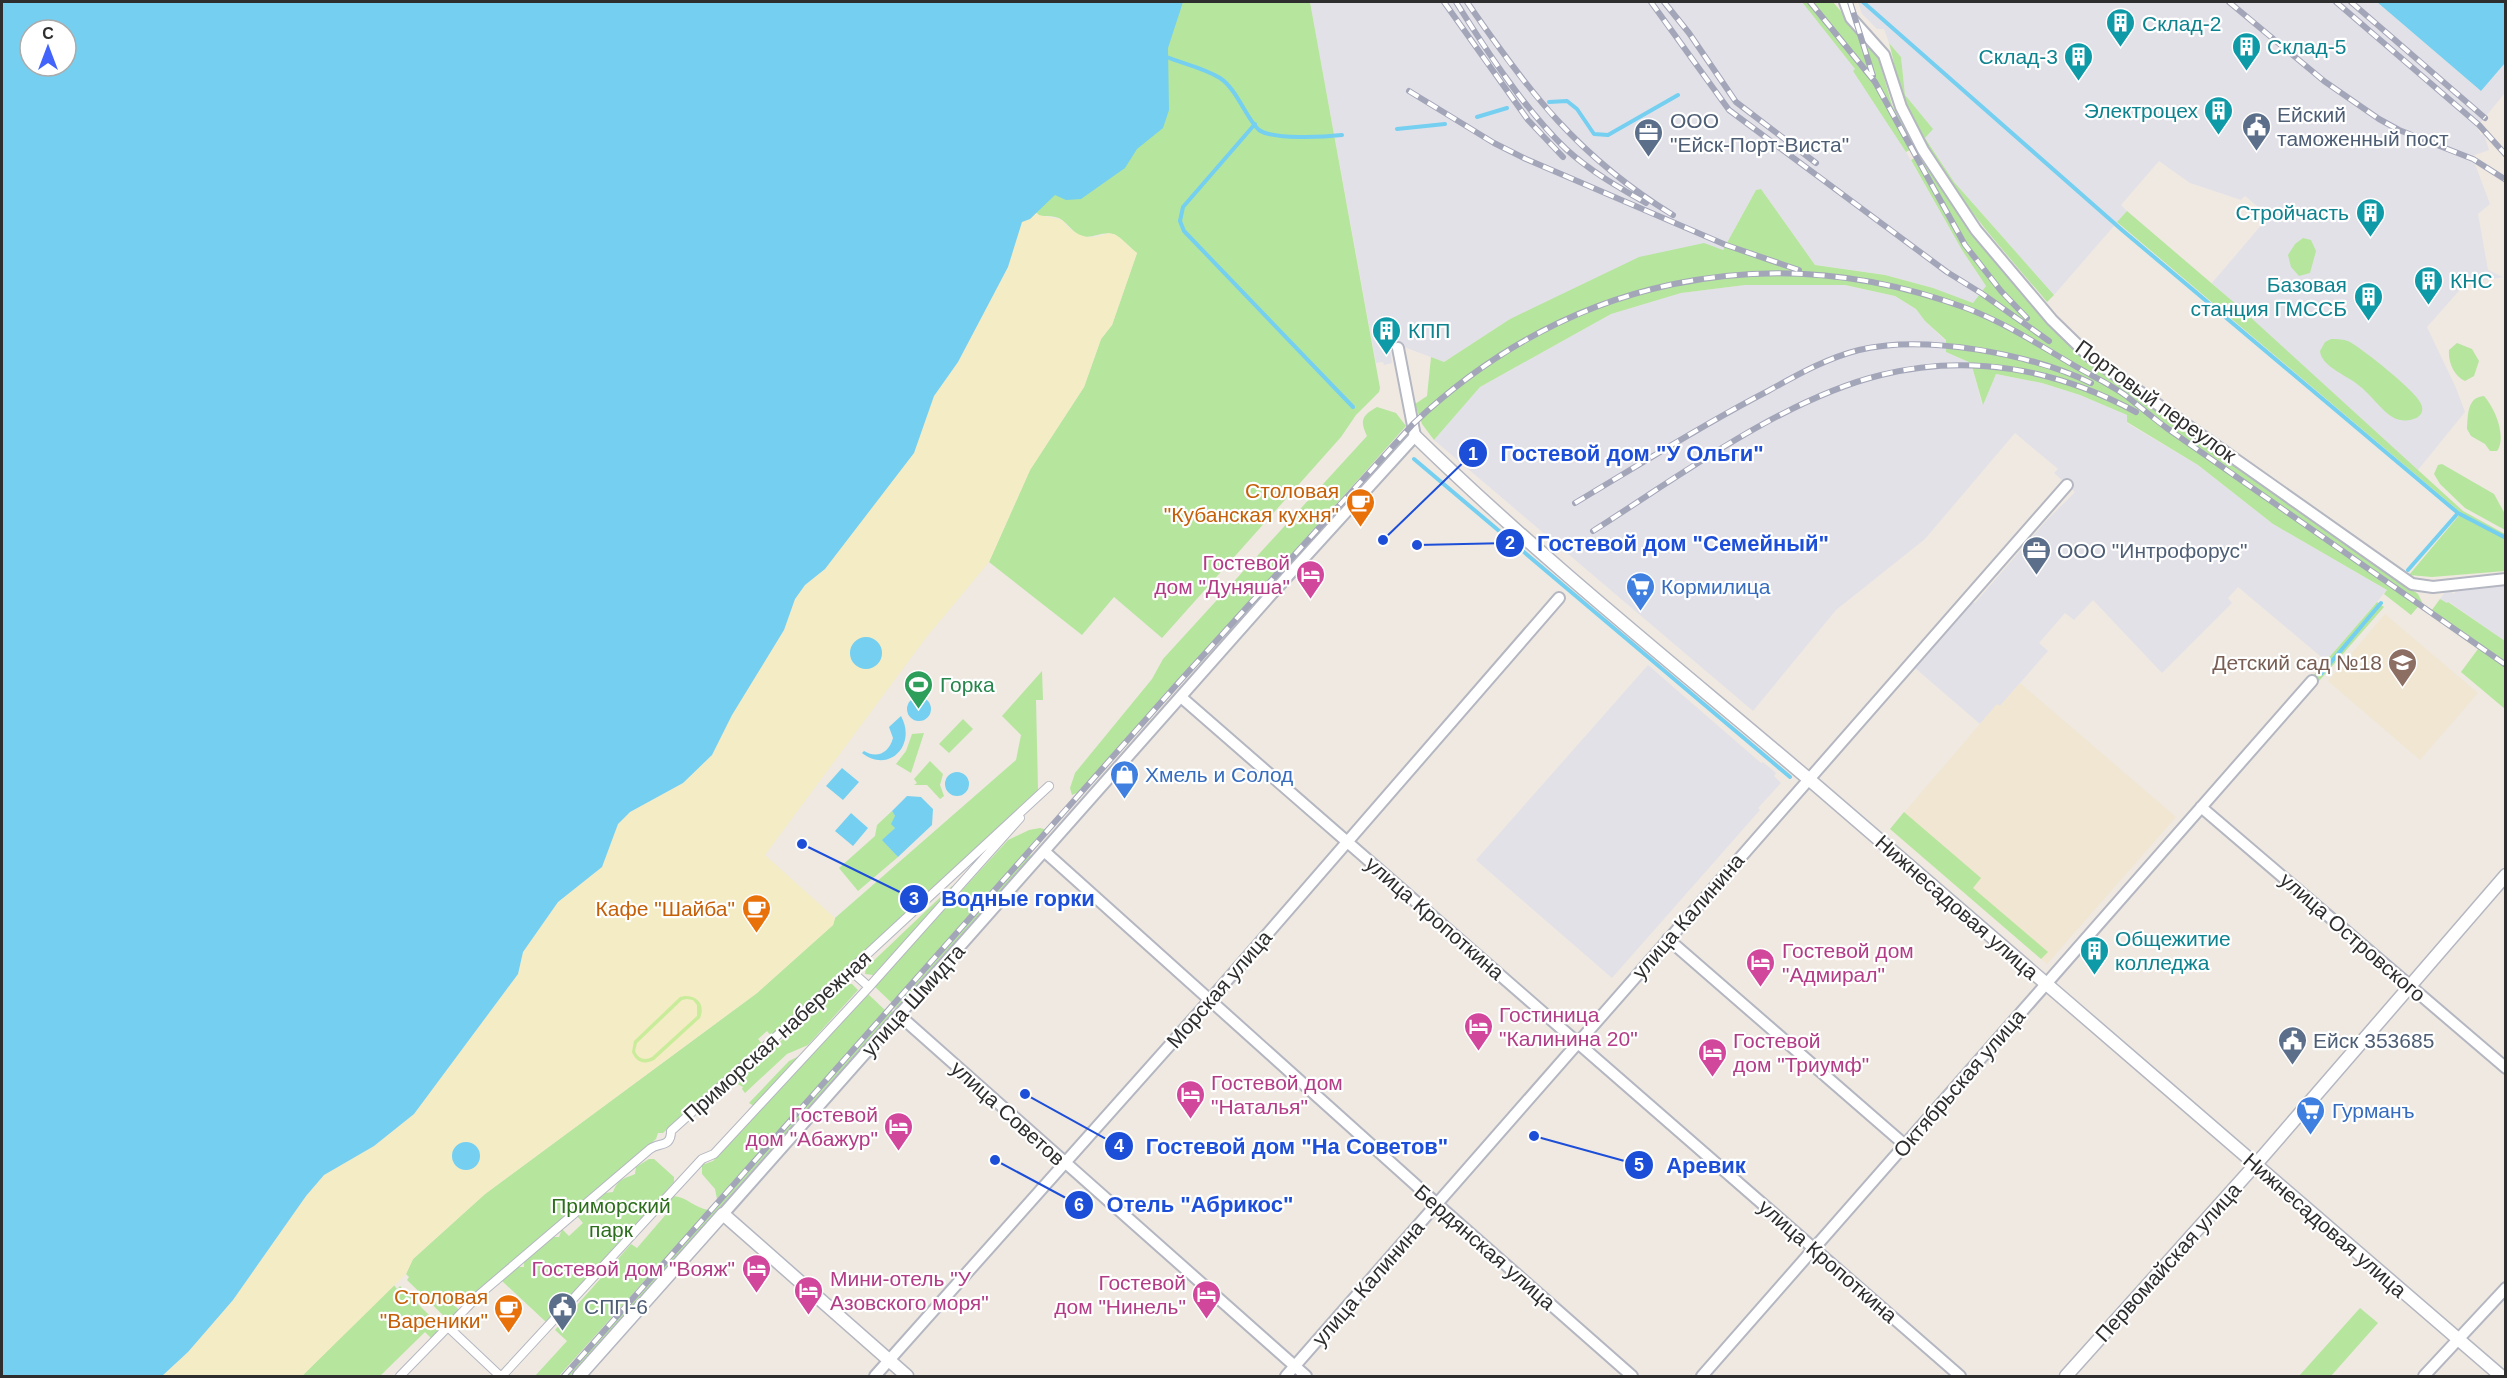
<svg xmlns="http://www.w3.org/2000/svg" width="2507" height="1378" font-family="Arial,sans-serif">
  <rect width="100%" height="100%" fill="#efe9e1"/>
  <path fill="#e3e1e8" d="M1310,2h492l54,68 -2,1 51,79 57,100 24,36 -13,18 -40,-16 -48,-13 -70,-10 -54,-76 -5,1 -33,60 -213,69 -66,43 -40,-15 -14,2 2,14 -8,2 -1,-3 -7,1z
    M1858,2h519l104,89 24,-28v30l-28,34 4,8 3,-1 5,16 -17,6 18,48 -12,10 10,56 15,7 -38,7 -38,43 29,61 9,24 -47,58 -206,-187 57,-67 -24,-20 -4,4 -51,-17 -31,-22 -38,44 6,6 -73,84 -100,-113 -29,-45 7,-8 -27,-34 -4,-38 -12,-14 -5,-14h-7l-15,-15z
    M1745,285h100l50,11 21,13 9,12 21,20v11l25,11 11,41 14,-30 46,9 38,12 47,20v8l71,42 75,59 114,66 -61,71 -88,-74 -10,11 4,5 -70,70 -69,-73 -19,20 -9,-7 -26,30 9,8 -48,55 -3,-1 -17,19 -65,-56 56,-65h4l71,-82 29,-29 -21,-19 4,-4 -43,-36 -90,106 -89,71 -83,101 -319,-271 46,-53 131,-73 70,-21z
    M2505,583v58l-56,-39 -2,2 -7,-5 7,-10 7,5 4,-5z
    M1648,665l113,98 2,-1 13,11 -2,3 7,7 -23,25 2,2 -148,168 -136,-118z"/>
  <path fill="#f0e6d1" d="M2385,614l93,79 -58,67 -92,-79z
    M2020,683l156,134 -129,147 -157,-135 107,-125 3,2z"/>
  <path fill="#b6e59e" d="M1096,2h214l70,386 -1,4 -23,23 -15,22 -179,201 -48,-41 -32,38 -93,-73 41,-92 54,-83 17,-48 11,-14 25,-72c-7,-5 -15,-15 -22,-18 -11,-6 -24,6 -36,0 -7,-4 -11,-11 -17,-15 -8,-6 -24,-4 -32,-1z
    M1802,2h31l44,52 15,51 23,42 -9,5 -53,-81 2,-2z
    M1889,43l12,14 4,38 28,34 -8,9 29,44 100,113 -7,7c-54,-64 -113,-127 -144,-206 -7,-17 -9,-36 -14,-53z
    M1920,155l52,76 114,129 332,234 4,8 -11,13 -27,-21 3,-4 -114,-66 -75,-59 -71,-43v-7l-47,-20 -38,-12 -46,-9 -13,31 -12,-42 -25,-11v-12l-21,-19 -9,-12 -21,-13 -50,-11h-100l-64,8 -70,21 -131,73 -46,53 -12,-16 -7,-20 12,-8 4,-39 13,5 66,-43 129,-62 65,-14 19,7 33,-60 5,-1 54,76 70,10 48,13 40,15 13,-17 -24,-36 -51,-90z
    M2127,211l110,94 226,206 42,23v37l-73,6 -23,-2 52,-62 -344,-291z
    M2303,238l8,2 5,11 -6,22 -11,3 -8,-9 -3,-12 7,-11z
    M2331,339c6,0 13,0 19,3 15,9 62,46 70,60 10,17 -15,22 -26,16 -14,-8 -23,-24 -37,-34 -11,-9 -36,-18 -37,-33l5,-9z
    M2457,343l15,6 7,12 -5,15 -9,5c-11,-5 -17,-19 -16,-31z
    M2484,396c11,12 23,41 13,55h-7l-5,-7 -14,-8 -4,-7c1,-14 0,-32 17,-33z
    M1377,407l19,6 10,13 -327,366 -7,3 -2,-7 5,-15 77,-94 11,-20 204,-223c-7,-15 -6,-20 10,-29z
    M2442,464l52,30 11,20v16l-40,-22 -25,-24 -6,-10 4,-9z
    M2440,599l7,4 1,-1 57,39v68l-44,-37 17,-23 -49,-35z
    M2377,602l7,5 -65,74 -6,-5z
    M1042,671l1,29h-7l2,90 -190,177 -77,69 -4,-5 -9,8 4,5 -99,89h-5l-2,6 -188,162 -8,-7 -8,9 7,7 -10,11 -42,-41 2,-3 -3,-3 7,-15 72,-65 272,-201 76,-68 2,-7 181,-158 5,-25 -19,-19z
    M963,719l10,10 -24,24 -10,-9z
    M924,733l-13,40 -15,-9 10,-13 6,-17z
    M930,761l13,13 -3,11 4,11 -4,3 -13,-14h-13l3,-2 -3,-4z
    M892,811l3,5v12l-12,12 15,17 -40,34 -19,-23 36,-32 2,-11z
    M1904,812l77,66 -8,10 75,64 -7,7 -151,-130z
    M1040,828l7,2 -154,174 -19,-18 134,-146 21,-10z
    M1030,853l1,5 -136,151 -1,-1z
    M952,886l2,2 -81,87 -8,-1 1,-6z
    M846,984h6l6,6 -50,55 -21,9 -42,39 -3,-4 1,-2 -9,-5z
    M868,994l18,17 -169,188 -2,-10 -13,-15v-9l11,-4z
    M891,1010l2,2 -323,364h-5z
    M801,1055l-47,51 -5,-3 40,-42z
    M649,1159h5l20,18v5l-128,140 -44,-41 16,-14h6v-5l29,-25h6l3,-8 7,7 14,-13 -6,-7 28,-23 8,-1c5,-13 10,-13 22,-18l1,-7z
    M673,1196c14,1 22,12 35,14l-149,166h-24l32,-35 -12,-11 76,-86 6,4 31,-36 -5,-5z
    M394,1285l3,4 3,-3 42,42 -10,11 -7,-7 -45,44h-78z
    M2360,1308l18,15 -47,53h-32z"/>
  <path fill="#f3ecc5" d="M1036,212l3,3 23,5c8,10 19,19 33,17 7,-1 11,-5 19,-3 7,3 16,14 23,19l-25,72 -11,14 -17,48 -54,83 -41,92 -64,77 -160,216 70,63 -2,7 -76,68 -272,201 -72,65 -7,15 -104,102h-140l26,-24 45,-52 73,-104 18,-21 50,-29 40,-32 104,-140 5,-22 35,-50 44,-35 16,-43 12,-12 53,-29 29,-28 19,-40 53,-85 11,-31 10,-14 20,-16 27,-36 72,-115 10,-22 24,-34 50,-95 14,-46 8,-2z"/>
  <path fill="#c9ec9a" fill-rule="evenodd" d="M685,996c14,0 20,10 15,22l-46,42c-10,5 -18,2 -22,-8l2,-11 46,-44zM687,999l6,1 4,5v11l-45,41c-7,4 -14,2 -17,-6l2,-8 45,-43z"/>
  <path fill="#75cff0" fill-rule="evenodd" d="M2,2h1181l-15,46 1,62 -6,18 -26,21 -12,19 -44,31 -15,1 -11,-5 -25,24 -8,3 -14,45 -50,95 -24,34 -20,57 -89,116 -20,16 -10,14 -11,31 -52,85 -20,40 -29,28 -53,29 -12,12 -16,43 -44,35 -35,50 -5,22 -104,140 -40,32 -50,29 -18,21 -73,104 -45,52 -26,24h-160zM30,30h36v36h-36z
    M2377,2h128v61l-24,28z
    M850 653a16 16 0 1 1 32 0a16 16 0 1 1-32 0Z
    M907 709a12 12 0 1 1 24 0a12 12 0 1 1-24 0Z
    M901,716c16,29 -12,58 -39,37l2,-2c13,8 25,2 29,-13l-4,-11z
    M842,768l17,14 -16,18 -17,-14z
    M945 784a12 12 0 1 1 24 0a12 12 0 1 1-24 0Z
    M907,796l14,1 12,12 -1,16 -34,32 -16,-17 13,-12 -4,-4 4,-8 -3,-5z
    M851,813l17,15 -15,18 -18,-15z
    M452 1156a14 14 0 1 1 28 0a14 14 0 1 1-28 0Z"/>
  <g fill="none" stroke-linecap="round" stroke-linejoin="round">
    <path stroke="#75cff0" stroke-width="4" d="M1863,2l259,228 336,283 48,25
      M1164,56c19,8 38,11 56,22 17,11 27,42 39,52 14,10 66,7 83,5
      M1549,102l18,-1 10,8 17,25 14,1 70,-40
      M1477,117l30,-9
      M1255,124l-72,83 -3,14 4,10 169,176
      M1397,129l48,-5
      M1414,459l376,318
      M2408,570l50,-57
      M2321,674l60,-71"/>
    <defs>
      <path id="pedestrian" d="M850,970l19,17
        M447,1326l53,50
        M400,1376l80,-82 170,-145c9,-7 21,-1 21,-18l179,-161 199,-184
        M502,1376l200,-217 12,-5 155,-167 151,-169"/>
      <path id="minor" d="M1845,2l6,16 33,37 17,52 22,43 53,80 76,90 37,36 323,228 21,3 73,-8
        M1181,697l779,679
        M2201,807l305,261
        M1044,851l403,362 185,163
        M1668,939l237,206
        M899,1015l407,361
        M723,1214l552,-624 140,-154 -17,-88
        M875,1376l335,-376 349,-402
        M1286,1376l781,-891
        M1702,1376l610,-695
        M2424,1376l82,-88"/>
      <path id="tertiary" d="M1415,436c127,124 267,235 403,351 228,196 455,393 683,589
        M579,1376l144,-162 184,162
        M2066,1376l198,-221 242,-280"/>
    </defs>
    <use href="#pedestrian" stroke="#b4b7c1" stroke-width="10"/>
    <use href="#minor" stroke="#b4b7c1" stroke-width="14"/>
    <use href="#tertiary" stroke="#b4b7c1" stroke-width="15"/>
    <use href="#pedestrian" stroke="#fff" stroke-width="8"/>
    <use href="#minor" stroke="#fff" stroke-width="10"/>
    <use href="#tertiary" stroke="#fff" stroke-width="12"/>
    <defs>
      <path id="rail" d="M1444,2l84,118 35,37
        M1456,2c30,48 69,108 110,147 24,22 52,38 80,54
        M1467,2c61,89 111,155 206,213
        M1651,2l78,108 218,162 34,21 68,48
        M1664,2l25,31 47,69 80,61
        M1810,2l65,80 90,163 36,46 26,27
        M1850,2l23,74
        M2229,2l95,79 55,38 20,11 74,29 33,21
        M2336,2l143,123 27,30
        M2351,2l134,116
        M1409,91l85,52 32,16 200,86 73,25
        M1575,503c64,-38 127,-78 193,-112 29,-16 59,-33 91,-41 66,-16 172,4 232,33
        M1593,531c85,-54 190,-132 288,-156 88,-22 176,-6 255,37
        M564,1376l615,-694 234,-258c153,-145 355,-189 553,-116 37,14 70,35 104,55 18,11 38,20 55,32 14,11 28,23 43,34l338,236"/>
    </defs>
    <use href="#rail" stroke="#a3a6b8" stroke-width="6"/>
    <use href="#rail" stroke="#fff" stroke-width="4" stroke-dasharray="11" stroke-linecap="butt"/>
  </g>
  <defs>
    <symbol id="building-pin" viewBox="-11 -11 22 30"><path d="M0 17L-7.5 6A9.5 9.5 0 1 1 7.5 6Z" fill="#0f9aa8" stroke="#fff"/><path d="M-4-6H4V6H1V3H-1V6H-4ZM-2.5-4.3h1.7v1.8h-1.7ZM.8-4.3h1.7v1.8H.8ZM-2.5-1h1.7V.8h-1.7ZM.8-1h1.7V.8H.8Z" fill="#fff"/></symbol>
    <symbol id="civic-pin" viewBox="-11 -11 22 30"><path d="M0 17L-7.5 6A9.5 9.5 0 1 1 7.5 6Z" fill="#5c6f8a" stroke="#fff"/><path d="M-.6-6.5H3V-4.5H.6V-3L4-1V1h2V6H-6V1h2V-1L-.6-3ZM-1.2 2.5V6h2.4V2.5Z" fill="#fff"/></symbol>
    <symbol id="office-pin" viewBox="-11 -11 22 30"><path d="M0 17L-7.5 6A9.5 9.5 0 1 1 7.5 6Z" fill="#5c6f8a" stroke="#fff"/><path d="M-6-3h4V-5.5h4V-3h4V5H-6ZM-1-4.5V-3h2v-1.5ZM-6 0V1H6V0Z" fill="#fff"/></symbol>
    <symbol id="cafe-pin" viewBox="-11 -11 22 30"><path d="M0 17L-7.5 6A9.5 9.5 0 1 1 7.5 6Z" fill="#e8710a" stroke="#fff"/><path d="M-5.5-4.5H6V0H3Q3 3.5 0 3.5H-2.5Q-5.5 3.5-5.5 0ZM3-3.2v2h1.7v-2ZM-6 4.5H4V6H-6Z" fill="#fff"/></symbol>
    <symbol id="hotel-pin" viewBox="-11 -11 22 30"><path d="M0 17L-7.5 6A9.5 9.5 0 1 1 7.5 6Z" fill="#d1479c" stroke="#fff"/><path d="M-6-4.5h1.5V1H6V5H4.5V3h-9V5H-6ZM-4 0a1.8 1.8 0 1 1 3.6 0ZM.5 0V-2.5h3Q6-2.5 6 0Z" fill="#fff"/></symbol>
    <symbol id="supermarket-pin" viewBox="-11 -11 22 30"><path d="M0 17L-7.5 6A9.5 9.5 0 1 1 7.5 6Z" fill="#3f7fe0" stroke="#fff"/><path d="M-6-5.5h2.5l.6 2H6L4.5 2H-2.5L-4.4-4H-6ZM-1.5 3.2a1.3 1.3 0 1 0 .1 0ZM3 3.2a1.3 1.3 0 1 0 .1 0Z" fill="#fff"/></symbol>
    <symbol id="school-pin" viewBox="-11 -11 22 30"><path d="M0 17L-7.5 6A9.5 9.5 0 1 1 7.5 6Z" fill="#8d6e63" stroke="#fff"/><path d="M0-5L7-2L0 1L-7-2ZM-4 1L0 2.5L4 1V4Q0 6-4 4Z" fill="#fff"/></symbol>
    <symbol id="stadium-pin" viewBox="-11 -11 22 30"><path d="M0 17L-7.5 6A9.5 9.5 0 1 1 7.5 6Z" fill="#2e9e5b" stroke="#fff"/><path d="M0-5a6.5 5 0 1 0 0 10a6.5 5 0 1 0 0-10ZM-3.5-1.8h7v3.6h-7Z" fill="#fff"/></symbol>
    <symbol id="shop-pin" viewBox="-11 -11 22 30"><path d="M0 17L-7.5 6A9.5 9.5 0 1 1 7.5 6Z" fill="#3f7fe0" stroke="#fff"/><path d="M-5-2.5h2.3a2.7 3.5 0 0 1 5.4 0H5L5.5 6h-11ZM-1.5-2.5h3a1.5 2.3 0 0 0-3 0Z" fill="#fff"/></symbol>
  </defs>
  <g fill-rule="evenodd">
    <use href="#building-pin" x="2104" y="6" width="33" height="45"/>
    <use href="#building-pin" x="2230" y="30" width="33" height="45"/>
    <use href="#building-pin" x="2062" y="40" width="33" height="45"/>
    <use href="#building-pin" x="2202" y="94" width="33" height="45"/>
    <use href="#civic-pin" x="2240" y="110" width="33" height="45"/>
    <use href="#office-pin" x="1632" y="116" width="33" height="45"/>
    <use href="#building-pin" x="2354" y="196" width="33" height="45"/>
    <use href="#building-pin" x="2412" y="264" width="33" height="45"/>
    <use href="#building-pin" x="2352" y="280" width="33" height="45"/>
    <use href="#building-pin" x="1370" y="314" width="33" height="45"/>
    <use href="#cafe-pin" x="1344" y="486" width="33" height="45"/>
    <use href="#office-pin" x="2020" y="534" width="33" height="45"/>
    <use href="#hotel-pin" x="1294" y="558" width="33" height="45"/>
    <use href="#supermarket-pin" x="1624" y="570" width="33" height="45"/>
    <use href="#school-pin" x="2386" y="646" width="33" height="45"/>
    <use href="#stadium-pin" x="902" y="668" width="33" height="45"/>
    <use href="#shop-pin" x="1108" y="758" width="33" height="45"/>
    <use href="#cafe-pin" x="740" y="892" width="33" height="45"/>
    <use href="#building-pin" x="2078" y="934" width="33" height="45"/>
    <use href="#hotel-pin" x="1744" y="946" width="33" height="45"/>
    <use href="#hotel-pin" x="1462" y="1010" width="33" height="45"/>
    <use href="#civic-pin" x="2276" y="1024" width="33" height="45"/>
    <use href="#hotel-pin" x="1696" y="1036" width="33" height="45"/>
    <use href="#hotel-pin" x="1174" y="1078" width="33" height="45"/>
    <use href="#supermarket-pin" x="2294" y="1094" width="33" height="45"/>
    <use href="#hotel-pin" x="882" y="1110" width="33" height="45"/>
    <use href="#hotel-pin" x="740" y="1252" width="33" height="45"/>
    <use href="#hotel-pin" x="792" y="1274" width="33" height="45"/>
    <use href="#hotel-pin" x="1190" y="1278" width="33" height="45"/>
    <use href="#civic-pin" x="546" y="1290" width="33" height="45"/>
    <use href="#cafe-pin" x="492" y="1292" width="33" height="45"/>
  </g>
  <g text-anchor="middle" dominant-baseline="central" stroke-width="4.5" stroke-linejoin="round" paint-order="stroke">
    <g font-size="21" fill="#0d838f" stroke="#fff" text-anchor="start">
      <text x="2142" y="23">Склад-2</text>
      <text x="2267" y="46">Склад-5</text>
      <text x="2058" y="56" text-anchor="end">Склад-3</text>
      <text x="2198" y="110" text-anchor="end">Электроцех</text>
      <text x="2349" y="212" text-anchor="end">Стройчасть</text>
      <text x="2450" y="280">КНС</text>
      <text x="2347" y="284" text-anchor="end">Базовая<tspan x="2347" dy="24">станция ГМССБ</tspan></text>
      <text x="1408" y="330">КПП</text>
      <text x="2115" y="938">Общежитие<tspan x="2115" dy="24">колледжа</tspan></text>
    </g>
    <g font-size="21" fill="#4e5e75" stroke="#fff" text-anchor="start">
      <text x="2277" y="114">Ейский<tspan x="2277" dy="24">таможенный пост</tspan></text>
      <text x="1670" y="120">ООО<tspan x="1670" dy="24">"Ейск-Порт-Виста"</tspan></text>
      <text x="2057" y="550">ООО "Интрофорус"</text>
      <text x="2313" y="1040">Ейск 353685</text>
      <text x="584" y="1306">СПП-6</text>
    </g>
    <g font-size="21" fill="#2e2e2e" stroke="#fff">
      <text transform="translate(2156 401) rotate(36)">Портовый переулок</text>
      <text transform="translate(1957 907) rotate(41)">Нижнесадовая улица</text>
      <text transform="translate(1688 916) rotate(-49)">улица Калинина</text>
      <text transform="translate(1435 918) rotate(41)">улица Кропоткина</text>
      <text transform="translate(2353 937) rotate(41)">улица Островского</text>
      <text transform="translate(1219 989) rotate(-49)">Морская улица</text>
      <text transform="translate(913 1000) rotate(-48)">улица Шмидта</text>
      <text transform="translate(777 1036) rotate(-42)">Приморская набережная</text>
      <text transform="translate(1959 1083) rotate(-49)">Октябрьская улица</text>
      <text transform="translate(1008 1113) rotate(42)">улица Советов</text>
      <text transform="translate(2325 1225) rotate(41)">Нижнесадовая улица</text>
      <text transform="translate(1485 1247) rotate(41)">Бердянская улица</text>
      <text transform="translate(1828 1261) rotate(41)">улица Кропоткина</text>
      <text transform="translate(2168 1262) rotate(-48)">Первомайская улица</text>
      <text transform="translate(1368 1283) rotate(-49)">улица Калинина</text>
    </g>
    <g font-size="21" fill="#c56008" stroke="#fff" text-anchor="end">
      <text x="1339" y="490">Столовая<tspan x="1339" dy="24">"Кубанская кухня"</tspan></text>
      <text x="735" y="908">Кафе "Шайба"</text>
      <text x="488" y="1296">Столовая<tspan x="488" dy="24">"Вареники"</tspan></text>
    </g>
    <g font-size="21" fill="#b23c85" stroke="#fff" text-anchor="start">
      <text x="1290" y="562" text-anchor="end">Гостевой<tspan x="1290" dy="24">дом "Дуняша"</tspan></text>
      <text x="1782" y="950">Гостевой дом<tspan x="1782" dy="24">"Адмирал"</tspan></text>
      <text x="1499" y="1014">Гостиница<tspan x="1499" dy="24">"Калинина 20"</tspan></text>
      <text x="1733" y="1040">Гостевой<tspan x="1733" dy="24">дом "Триумф"</tspan></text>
      <text x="1211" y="1082">Гостевой дом<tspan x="1211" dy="24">"Наталья"</tspan></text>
      <text x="878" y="1114" text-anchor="end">Гостевой<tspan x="878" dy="24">дом "Абажур"</tspan></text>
      <text x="735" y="1268" text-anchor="end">Гостевой дом "Вояж"</text>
      <text x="830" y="1278">Мини-отель "У<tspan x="830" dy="24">Азовского моря"</tspan></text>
      <text x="1186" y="1282" text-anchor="end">Гостевой<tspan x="1186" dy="24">дом "Нинель"</tspan></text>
    </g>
    <g font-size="21" fill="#366cbe" stroke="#fff" text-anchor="start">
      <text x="1661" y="586">Кормилица</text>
      <text x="1145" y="774">Хмель и Солод</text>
      <text x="2332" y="1110">Гурманъ</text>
    </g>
    <g font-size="21" fill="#785e54" stroke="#fff" text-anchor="end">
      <text x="2382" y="662">Детский сад №18</text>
    </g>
    <g font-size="21" fill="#27864d" stroke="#fff" text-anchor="start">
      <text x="940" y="684">Горка</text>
    </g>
    <g font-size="21" fill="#2c6e1b" stroke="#fff">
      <text x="611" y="1205">Приморский<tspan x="611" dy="24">парк</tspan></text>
    </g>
  </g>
  <path fill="none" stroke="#1d4ed8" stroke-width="2" d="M1383 540L1473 453M1417 545L1510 543M802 844L914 899M1025 1094L1119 1146M1534 1136L1639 1165M995 1160L1079 1205"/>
  <g fill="#1d4ed8" stroke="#fff" stroke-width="2">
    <circle cx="1383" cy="540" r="6"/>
    <circle cx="1417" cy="545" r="6"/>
    <circle cx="802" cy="844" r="6"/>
    <circle cx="1025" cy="1094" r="6"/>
    <circle cx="1534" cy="1136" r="6"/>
    <circle cx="995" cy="1160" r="6"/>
    <circle cx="1473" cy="453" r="15"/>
    <circle cx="1510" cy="543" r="15"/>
    <circle cx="914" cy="899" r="15"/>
    <circle cx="1119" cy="1146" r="15"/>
    <circle cx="1639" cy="1165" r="15"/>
    <circle cx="1079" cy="1205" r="15"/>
  </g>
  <g font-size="18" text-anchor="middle" font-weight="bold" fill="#fff">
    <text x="1473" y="460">1</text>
    <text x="1510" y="549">2</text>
    <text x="914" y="905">3</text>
    <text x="1119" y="1152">4</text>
    <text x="1639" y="1171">5</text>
    <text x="1079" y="1211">6</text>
  </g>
  <g font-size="22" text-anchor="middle" font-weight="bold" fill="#1d4ed8" stroke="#fff" stroke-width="4.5" stroke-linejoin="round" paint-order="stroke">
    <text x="1632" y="461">Гостевой дом "У Ольги"</text>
    <text x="1683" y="551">Гостевой дом "Семейный"</text>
    <text x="1018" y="906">Водные горки</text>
    <text x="1297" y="1154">Гостевой дом "На Советов"</text>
    <text x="1706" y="1173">Аревик</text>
    <text x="1200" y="1212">Отель "Абрикос"</text>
  </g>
  <rect width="2507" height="1378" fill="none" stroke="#2e2e2e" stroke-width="6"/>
  <g transform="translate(48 48)"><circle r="28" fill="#ffffff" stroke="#ababab" stroke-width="1.5"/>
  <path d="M0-4.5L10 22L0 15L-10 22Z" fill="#4264fb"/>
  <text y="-9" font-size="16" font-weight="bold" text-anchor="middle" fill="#2e2e2e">С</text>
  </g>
</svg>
